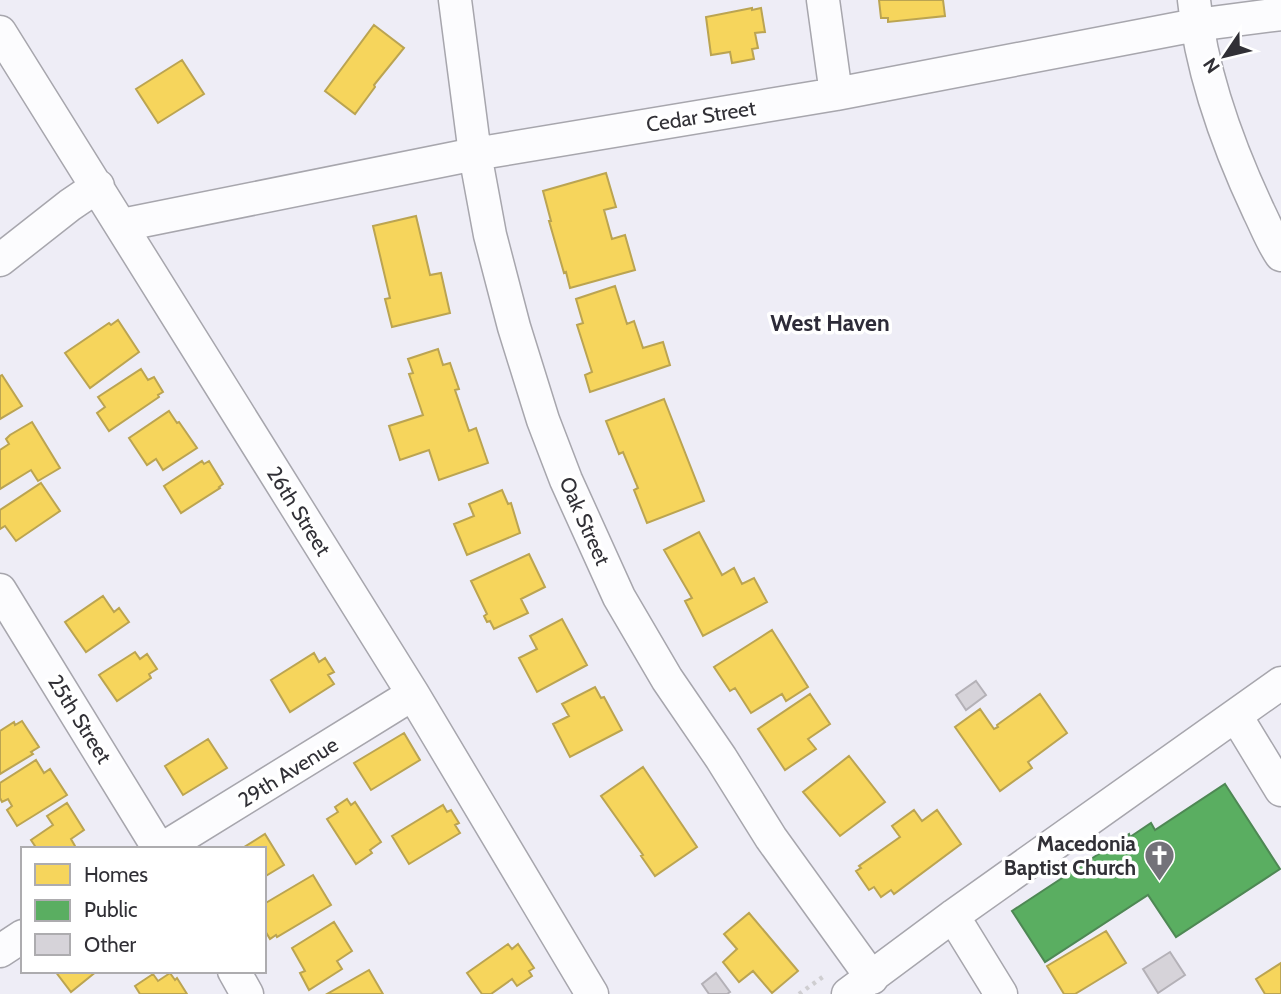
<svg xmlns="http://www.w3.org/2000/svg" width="1281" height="994" font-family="Cabin,sans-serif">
  <rect width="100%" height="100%" fill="#eeedf6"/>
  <path fill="#f6d55c" stroke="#bba451" stroke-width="2" d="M879,0h64l2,16 -57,6v-4h-7z
    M752,8v2l9,-2 4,24 -10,1 3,15 -6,1 2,10 -22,4 -2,-11 -19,3 -5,-38z
    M374,25l30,23 -30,37 1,2 -20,27 -30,-23z
    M182,60l22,34 -46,29 -22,-34z
    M606,173l10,34 -12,3 8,29 13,-4 10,35 -65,18 -4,-16 -2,1 -15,-52h2l-8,-30z
    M416,216l14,59 11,-2 9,40 -58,14 -7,-28 5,-1 -17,-72z
    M615,286l12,38 7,-3 9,27 20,-6 7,23 -80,27 -5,-17 7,-3 -15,-47 6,-2 -7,-24z
    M118,320l21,32 -49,36 -25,-35 44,-30 2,2z
    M438,349l5,16 7,-2 9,26 -4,1 14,41 7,-3 12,35 -49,17 -10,-30 -29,10 -11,-34 34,-11 -14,-41 4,-1 -5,-14z
    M141,369l7,11 6,-3 9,15 -5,3 1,2 -50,34 -12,-18 8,-6 -7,-10z
    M2,375l20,31 -22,13v-43z
    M664,399l40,102 -57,22 -13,-33 4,-2 -15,-36 -4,2 -13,-33z
    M169,411l8,12 2,-1 18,26 -34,22 -7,-11 -9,6 -18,-27z
    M32,422l28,46 -22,13 -7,-11 -31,19v-39l9,-6 -3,-5 4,-4z
    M202,461l2,3 5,-3 14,23 -4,3 1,1 -39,25 -17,-27z
    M41,483l19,28 -44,30 -11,-15 -5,3v-19z
    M502,490l6,14 3,-1 9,30 -53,22 -13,-31 20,-8 -5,-12z
    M699,532l23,43 12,-7 8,16 12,-6 13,24 -64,34 -18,-35 7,-3 -28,-48z
    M529,554l16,33 -24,12 7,14 -34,16 -4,-8 -3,1 -3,-6 3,-2 -16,-33z
    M103,596l11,16 5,-4 10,14 -43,30 -21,-30z
    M562,619l25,46 -50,27 -18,-34 18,-9 -7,-13z
    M772,630l36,57 -22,14 -4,-7 -31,19 -16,-25 -5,3 -16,-24z
    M135,652l5,7 7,-5 10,15 -8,5 2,4 -34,23 -18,-26z
    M314,653l5,9 6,-4 9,14 -6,3 6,9 -44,28 -19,-32z
    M595,687l6,11 3,-1 18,33 -52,27 -17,-33 16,-8 -7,-12z
    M810,694l20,30 -22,15 8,10 -31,21 -27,-41z
    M1040,694l27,39 -39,29 4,6 -32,23 -45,-64 25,-18 14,20 4,-2 -1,-2z
    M22,721l17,26 -8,5 2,2 -33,20v-43l14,-9 1,3z
    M404,733l16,27 -49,30 -17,-27z
    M208,739l19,29 -44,27 -18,-29z
    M849,756l36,46 -45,34 -37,-44z
    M36,760l8,13 6,-4 17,26 -50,31 -10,-16 5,-4 -4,-7 -6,3 -2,-4v-15z
    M643,767l54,80 -42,29 -14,-20 2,-1 -42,-59z
    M347,799l4,6 4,-3 26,40 -11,8 2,3 -16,11 -29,-45 11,-7 -3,-5z
    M67,803l17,27 -13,9 4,7 -4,3h-34l-6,-9 22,-15 -6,-9z
    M443,805l4,7 4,-2 8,13 -4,2 5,8 -51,31 -17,-28z
    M914,810l8,11 15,-11 24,34 -67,50 -3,-4 -10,7 -7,-10 -5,3 -13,-19 5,-3 -2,-2 41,-29 -8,-11z
    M265,834l19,31 -20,12v-28h-23z
    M313,875l18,30 -54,32 -1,-2 -6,4 -6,-10v-25z
    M749,913l49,58 -26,22 -19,-22 -14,11 -16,-20 14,-13 -13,-15z
    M334,922l18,29 -15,10 5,8 -33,21 -9,-17 5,-2 -13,-23z
    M1106,931l20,32 -51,31h-11l-17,-28z
    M508,944l4,5 6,-5 16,24 -5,3 3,5 -15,10 -5,-7 -21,15h-9l-15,-21z
    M1281,963v31h-16l-9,-15z
    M369,970l14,24h-56z
    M55,971h42l-26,21z
    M170,973l5,7 2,-2 10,16h-47l-5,-8 18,-12 5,7z"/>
  <path fill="#5aae61" stroke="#4e8854" stroke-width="2" d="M1225,784l55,85 -104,68 -28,-42 -103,67 -33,-51 117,-77 1,3 21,-14 4,7z"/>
  <path fill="#d6d3d9" stroke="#b4b1b7" stroke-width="2" d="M976,681l10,14 -20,15 -10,-15z
    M1170,952l15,23 -27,18 -15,-24z
    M716,973l14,19 -3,2h-18l-7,-10z"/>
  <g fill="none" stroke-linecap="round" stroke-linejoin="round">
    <defs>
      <path id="minor" d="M455,0l20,154 15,81 24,92 29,93 23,60 53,117 48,82 54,79 50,80 101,140
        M823,0l13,94
        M1194,0c7,73 34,146 65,212 7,14 13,30 22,43
        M0,32l413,662 179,300
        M122,225l353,-71 361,-60 360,-69 85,-11
        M0,260l70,-55 28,-19
        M0,590l159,259
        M1236,716l45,74
        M162,849l251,-155
        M953,916l48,78
        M0,951l23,-15
        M234,971l13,23
        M848,994l105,-78 328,-233"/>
    </defs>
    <use href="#minor" stroke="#a7a6ad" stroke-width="35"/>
    <path stroke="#cfced1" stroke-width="4.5" stroke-dasharray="3.5 5" stroke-linecap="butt" d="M799,994l25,-18"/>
    <use href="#minor" stroke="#fcfcfe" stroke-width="32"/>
  </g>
  <defs>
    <symbol id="church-pin" viewBox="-11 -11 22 30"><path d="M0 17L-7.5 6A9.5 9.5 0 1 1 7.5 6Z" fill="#737279" stroke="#fff"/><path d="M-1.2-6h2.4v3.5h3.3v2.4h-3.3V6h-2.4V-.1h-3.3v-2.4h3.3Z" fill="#fff"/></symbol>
  </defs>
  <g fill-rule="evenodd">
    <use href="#church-pin" x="1142" y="838" width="35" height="47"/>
  </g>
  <g text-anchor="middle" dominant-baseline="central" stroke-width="7" stroke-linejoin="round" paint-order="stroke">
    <g font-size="21" fill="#313036" stroke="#fff">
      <text transform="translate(701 116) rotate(-9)">Cedar Street</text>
      <text transform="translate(299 511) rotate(58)">26th Street</text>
      <text transform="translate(585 521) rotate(66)">Oak Street</text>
      <text transform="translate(80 719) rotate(58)">25th Street</text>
      <text transform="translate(288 772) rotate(-32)">29th Avenue</text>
    </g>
    <g font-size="21" font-weight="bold" fill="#313036" stroke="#fff" text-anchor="end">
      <text x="1136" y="843">Macedonia<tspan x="1136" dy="24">Baptist Church</tspan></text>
    </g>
    <g font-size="23" font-weight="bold" fill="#2d2b38" stroke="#fff">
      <text x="830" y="323">West Haven</text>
    </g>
  </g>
  <rect x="21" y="847" width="245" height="126" fill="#ffffff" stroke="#adacaf" stroke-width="2"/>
  <rect x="35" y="864" width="35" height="21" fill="#f6d55c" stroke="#adacaf" stroke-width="2"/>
  <text x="84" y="882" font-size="21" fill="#313036">Homes</text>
  <rect x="35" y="900" width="35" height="21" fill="#5aae61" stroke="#adacaf" stroke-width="2"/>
  <text x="84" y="917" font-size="21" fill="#313036">Public</text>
  <rect x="35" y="934" width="35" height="21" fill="#d6d3d9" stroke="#adacaf" stroke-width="2"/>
  <text x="84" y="952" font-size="21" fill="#313036">Other</text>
  <g transform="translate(1225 56) rotate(235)" stroke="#ffffff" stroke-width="5" paint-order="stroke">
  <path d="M0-5L12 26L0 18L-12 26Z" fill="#313036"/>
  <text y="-10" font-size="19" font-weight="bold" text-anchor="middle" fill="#313036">N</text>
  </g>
</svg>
